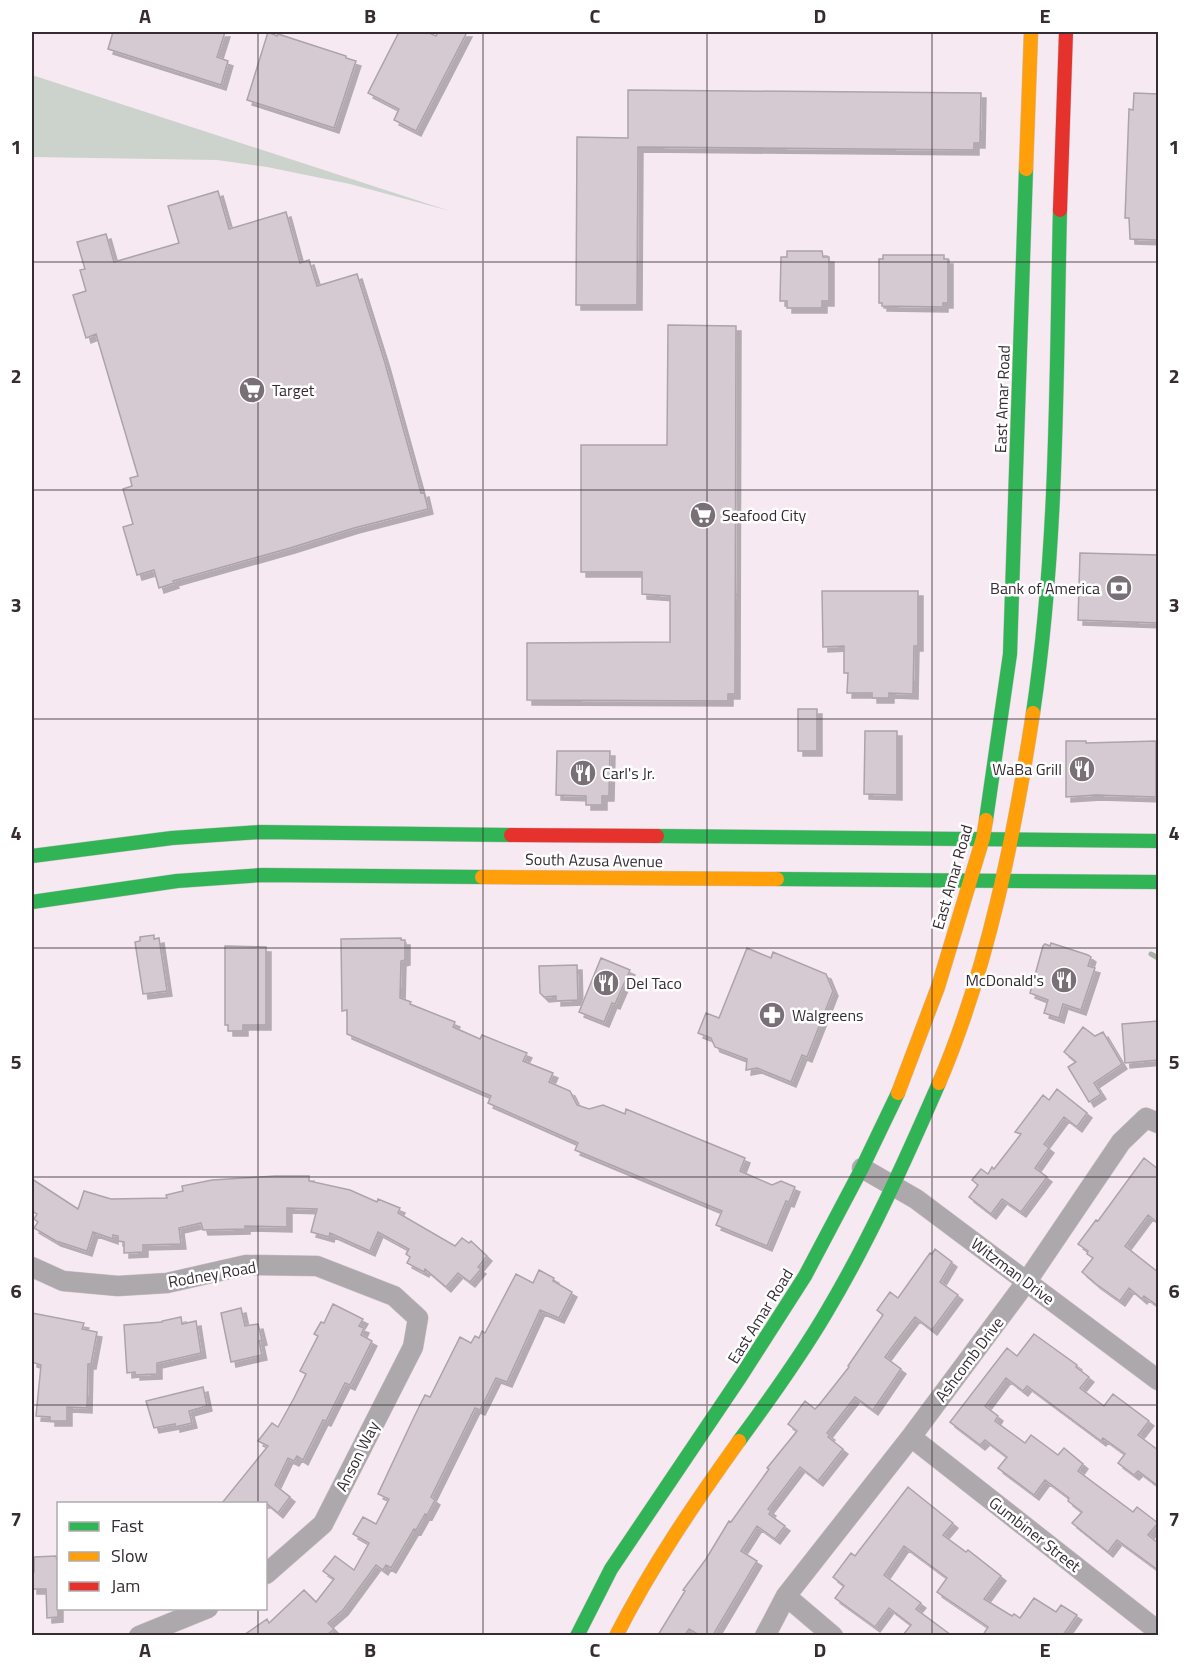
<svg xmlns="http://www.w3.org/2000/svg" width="1190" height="1667" font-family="'Titillium Web',sans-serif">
  <defs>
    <filter id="shadow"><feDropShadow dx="5" dy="5" stdDeviation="0" flood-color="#0004"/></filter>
  </defs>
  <rect width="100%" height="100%" fill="#f6e9f2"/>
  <path fill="#cbd3cc" d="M32,75l418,136 -100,-27 -83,-17 -50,-7 -185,-3z"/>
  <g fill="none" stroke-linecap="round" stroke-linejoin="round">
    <path stroke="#a4b4a6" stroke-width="5" d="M1151,954l7,4"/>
  </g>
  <path fill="#d6cad2" stroke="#ada3aa" stroke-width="1.5" filter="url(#shadow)" d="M113,32h112l-8,25 11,4 -7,24 -113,-36z
    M268,32l9,4 1,-2 68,22v2l10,3 -22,67 -87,-28z
    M399,32h28l9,4 2,-4h29l-51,99 -22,-11 5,-11 -31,-16z
    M628,90l353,3 -1,50h-6v7l-336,-3 -1,158h-61l1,-168 51,1z
    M1134,93l24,1v146l-28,-1 -1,-21h-4l4,-109 4,1z
    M218,191l11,38 57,-17 14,51 9,-3 8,26 40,-12 28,89 36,130 3,-1 4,17 -74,19 -64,20 -117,33 1,2 -15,5 -5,-18 -17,5 -14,-48 10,-3 -10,-35 9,-3 -2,-8 8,-2 -42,-142 -10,4 -13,-43 13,-4 -6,-21 5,-1 -8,-27 29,-8 8,28 65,-19 -11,-37z
    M787,251h35l1,6h6v44h-7v7h-35v-7h-7l1,-44h6z
    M883,255h61v4h4v44h-5v4l-61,-1v-3h-3v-44h4z
    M668,325l68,1 -1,368h-7v7l-201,-1v-57l143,-1v-46l-28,-2v-22h-61v-127h86z
    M1080,553l78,2v68l-80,-3z
    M822,591h96v55h-4l-1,48 -24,-1v5h-17v-5h-25l1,-20h-4v-27l-21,1z
    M798,709h19v42h-19z
    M865,731h32v64l-33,-1z
    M1066,741h20v2l70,-2v56l-60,-2 -30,2z
    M557,751h53l-1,45h-7v9h-16v-9l-30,-1z
    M154,935v4l5,-1 8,53 -24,3 -8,-52 5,-1v-4z
    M401,938v2h4v20l-4,1 -1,37 11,4 -1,2 45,18 -2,5 27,12 2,-4 45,18 -4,8 30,12 -4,9 21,9 7,14 12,4 14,-4 22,9 1,-5 119,49 -5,13 32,14 9,-4 14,6 -6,15 -3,-1 -19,45 -51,-21 6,-14 -147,-61 3,-7 -90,-40 3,-7 -144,-62v-24l-5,1 -1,-72z
    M1051,943l37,12 3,2 -3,9 7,2 -14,42 -18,-6 -4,14 -15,-5 4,-13 -18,-7 13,-47 2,-2 5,2z
    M225,946l41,1v78h-23v6h-15v-6h-3z
    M747,948l24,10 2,-6 53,22 7,17 -26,66 -5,-2 -11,27 -34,-14 -11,2 1,-11 -32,-12 -4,-9 -13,-5 8,-20 13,5z
    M601,958l29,12 -15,34 -3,-1 -8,19 -25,-10z
    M577,965l1,35 -22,1v-5l-12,1 -4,-4 -1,-27z
    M1158,1021v39l-33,3 -3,-39z
    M1083,1027l12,9 8,-4 19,32 -28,19 7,11 -12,8 -21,-35 8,-5 -12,-10z
    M1057,1089l30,24 -10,14 -13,-10 -20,27 5,4 -14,20 12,9 -26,35 -19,-13 -11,15 -22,-17 9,-12 -6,-5 9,-11 7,5 4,-7 2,2 27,-35 -6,-2 28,-37 6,5z
    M1144,1158l14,11v54l-10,-8 -23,31 33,26v34l-14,-10 -2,3 -13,-11 -9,13 -24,-17 -14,-12 11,-14 -6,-4 1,-3 -10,-7 18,-24 2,1z
    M275,1176h34v5l41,9 27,12 1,-3 22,9 -2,5 57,33 7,-8 7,5 2,-2 16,15 -9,11 3,2 -11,13 -12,-9 -12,14 -21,-18 -1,3 -17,-9 3,-6 -4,-3 3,-5 -31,-17 -8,19 -40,-18 -1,4 -18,-5 6,-23 -30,-1v19l-42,-1v3l-42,1 -2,-7 -22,5 2,16 -38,1v7l-19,1v-11l-6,-1v-5l-5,-1v4l-20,-7 -6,19 -31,-10 -22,-13 4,-6 -4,-3 3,-5 -5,-3v-32l46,30 6,-18 27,8 56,-1 -1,-3 17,-4 -1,-5 30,-6z
    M935,1249l17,13 -12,20 18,13 -26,35 -17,-13 -19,25 -11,15 16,12 -28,41 -18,-13 -25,32 -3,4 3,2 -2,2 15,12 -25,32 -18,-14 -32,42 3,2 -2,3 16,12 -10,13 -18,-13 -16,25 16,10 -44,74h-14l-10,-6 -4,6h-27l27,-44 -2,-1 23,-31 23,-38 2,1 38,-53 -2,-1 30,-37 -9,-7 17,-23 10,8 4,-4 30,-38 -1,-1 35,-51 -6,-5 13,-18 8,6 32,-45 2,1z
    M539,1270l15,8 -1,3 19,11 -13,26 -19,-8 -33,72 -11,-4 -16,32 -5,-2 -44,89 4,3 -8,15 -2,-1 -9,16 -2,-1 -23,39 -5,-3 -3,5 -7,-5 -33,45 -15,13 6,6 -7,6h-83l23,-16 2,4 35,-33 12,12 18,-23 -11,-8 12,-15 19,14 15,-27 -16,-9 10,-17 13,7 13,-25 -11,-5 36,-77 11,-22 5,2 30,-60 11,6 4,-7 4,2 3,-7 3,2 31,-59 17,9z
    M333,1304l30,15 -4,7 5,2 -3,7 11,6 -22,44 -5,-2 -19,38 -3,-1 -20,40 -6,-4 -3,5 -6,-3 -13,27 15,12 -12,16 -12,-10h-44l46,-57 -10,-5 14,-18 6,4 16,-29 12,-24 -6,-3 18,-35 -4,-2 7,-12 3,1z
    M241,1308l4,18 13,-2 4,16 -3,1 3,14 -31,7 -10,-49z
    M32,1313l52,10 -2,6 15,3 -6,32h-3l-1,44 -20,-1v14h-17v-4l-14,-1 5,-51 -9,-3z
    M181,1317l1,7 14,-3 5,32 -44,10v11l-22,1v-3l-8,1 -3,-48 38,-3v-1z
    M1034,1334l43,31 -1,2 13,10 -9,11 24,18 9,-12 36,27 -11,14 20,15v36l-20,-15 -4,4 -16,-12 7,-9 -22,-16 -2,3 -74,-55 -4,5 -17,-13 -21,28 13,10 -3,5 30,22 6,-8 27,20 6,-7 19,16 -5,7 55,41 4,-5 21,16 -10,12 10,8v27l-41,-30 -9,12 -36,-29 10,-11 -14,-11 1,-3 -24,-18 -11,15 -36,-27 9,-11 -22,-17 -5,5 -30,-23 57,-74 10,8z
    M203,1387l4,19 -18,5 3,12 -17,4v-3l-21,4 -8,-27z
    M908,1487l45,36 -10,12 23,17 2,-2 33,26 -17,23 28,17 2,-2 6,4 14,-20 22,14 5,-7 16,10 -14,20h-80l5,-8 -51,-35 10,-14 -43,-32 -20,29 37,28 -5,6 35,26h-48l8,-10 -22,-17 -14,19 -40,-29 9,-12 -11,-9 18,-24 4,3z
    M56,1556l1,4 1,-1v58l-11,1 -1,-29h-14v-17h2v-15z"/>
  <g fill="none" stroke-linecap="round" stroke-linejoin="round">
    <defs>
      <path id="street" d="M862,1168l54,31 242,181
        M32,1267l31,14 55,5 49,-3 79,-18 71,1 77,30 24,22 -5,29 -90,177 -57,50
        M911,1437l247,194
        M786,1596l47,40
        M139,1636l69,-28
        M765,1636l21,-40 125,-159 116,-156 94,-139 25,-24 12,5"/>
      <path id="fast" d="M1033,713c25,-167 23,-335 27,-503
        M986,820l24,-166 16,-485
        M657,836l501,5
        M32,856l140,-18 88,-6 251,3
        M777,879l381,3
        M32,902l145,-21 85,-6 220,2
        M739,1441c31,-42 61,-84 87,-128 44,-74 79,-152 113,-230
        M577,1636l34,-67 130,-193 64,-100 57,-108 36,-75"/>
      <path id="slow" d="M1026,169l5,-137
        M482,877l295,2
        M939,1083c49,-115 75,-246 94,-370
        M898,1093l40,-106 45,-149 3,-18
        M616,1636c35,-69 78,-132 123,-195"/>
      <path id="jam" d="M1060,210l6,-178
        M511,835l146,1"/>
    </defs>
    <use href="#street" stroke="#cfc4cb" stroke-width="21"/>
    <use href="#fast" stroke="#cfc4cb" stroke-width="15"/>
    <use href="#slow" stroke="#cfc4cb" stroke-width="15"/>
    <use href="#jam" stroke="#cfc4cb" stroke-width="15"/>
    <use href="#street" stroke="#ada8ab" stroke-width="20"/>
    <use href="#fast" stroke="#30b455" stroke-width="14"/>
    <use href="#slow" stroke="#ff9f0a" stroke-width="14"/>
    <use href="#jam" stroke="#e5322d" stroke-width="14"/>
  </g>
  <path fill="none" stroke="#362d33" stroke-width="1.5" stroke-opacity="0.55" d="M258,32v1472M483,32v1604M707,32v1604M932,32v1604M32,262h1126M32,490h1126M32,719h1126M32,948h1126M32,1177h1126M32,1405h1126M258,1608v28"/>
  <defs>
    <symbol id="supermarket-disc" viewBox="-11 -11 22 22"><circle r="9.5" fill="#796f76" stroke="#fff"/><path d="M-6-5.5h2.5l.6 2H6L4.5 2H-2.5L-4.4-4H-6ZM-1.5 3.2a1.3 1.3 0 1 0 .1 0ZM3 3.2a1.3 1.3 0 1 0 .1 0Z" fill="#fff"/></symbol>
    <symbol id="bank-disc" viewBox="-11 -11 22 22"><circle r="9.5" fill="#796f76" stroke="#fff"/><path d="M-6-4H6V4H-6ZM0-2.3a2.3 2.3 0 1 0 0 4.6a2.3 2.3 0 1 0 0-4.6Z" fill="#fff"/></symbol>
    <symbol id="restaurant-disc" viewBox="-11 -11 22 22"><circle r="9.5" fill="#796f76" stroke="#fff"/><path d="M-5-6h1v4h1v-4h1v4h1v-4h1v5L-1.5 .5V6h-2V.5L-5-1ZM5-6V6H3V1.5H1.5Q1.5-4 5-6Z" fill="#fff"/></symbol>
    <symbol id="pharmacy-disc" viewBox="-11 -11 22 22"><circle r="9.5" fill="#796f76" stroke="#fff"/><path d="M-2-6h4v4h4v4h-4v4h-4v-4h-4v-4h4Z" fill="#fff"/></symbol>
  </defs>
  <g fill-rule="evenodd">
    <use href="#supermarket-disc" x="237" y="375" width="30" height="30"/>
    <use href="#supermarket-disc" x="688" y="500" width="30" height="30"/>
    <use href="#bank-disc" x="1104" y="573" width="30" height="30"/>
    <use href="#restaurant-disc" x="1067" y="754" width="30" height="30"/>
    <use href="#restaurant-disc" x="568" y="758" width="30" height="30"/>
    <use href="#restaurant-disc" x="1049" y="965" width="30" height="30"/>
    <use href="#restaurant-disc" x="591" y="968" width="30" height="30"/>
    <use href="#pharmacy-disc" x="757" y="1000" width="30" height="30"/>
  </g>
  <g text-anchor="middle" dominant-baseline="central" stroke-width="5" stroke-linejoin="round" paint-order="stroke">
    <g font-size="16" fill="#362d33" stroke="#fff" text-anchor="start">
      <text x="272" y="390">Target</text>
      <text x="722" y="515">Seafood City</text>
      <text x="1100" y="588" text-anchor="end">Bank of America</text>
      <text x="1062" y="769" text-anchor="end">WaBa Grill</text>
      <text x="602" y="773">Carl's Jr.</text>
      <text x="1044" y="980" text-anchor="end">McDonald's</text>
      <text x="626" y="983">Del Taco</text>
      <text x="792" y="1015">Walgreens</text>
    </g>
    <g font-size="16" fill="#362d33" stroke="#fff">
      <text transform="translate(1002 399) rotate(-88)">East Amar Road</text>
      <text transform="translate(594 860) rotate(1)">South Azusa Avenue</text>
      <text transform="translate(952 877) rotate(-74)">East Amar Road</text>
      <text transform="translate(1013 1271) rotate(37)">Witzman Drive</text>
      <text transform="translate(212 1274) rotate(-10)">Rodney Road</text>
      <text transform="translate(760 1316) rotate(-58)">East Amar Road</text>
      <text transform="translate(969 1359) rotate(-53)">Ashcomb Drive</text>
      <text transform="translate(357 1456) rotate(-63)">Anson Way</text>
      <text transform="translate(1035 1534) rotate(38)">Gumbiner Street</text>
    </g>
  </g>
  <rect width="1190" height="1667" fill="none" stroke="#ffffff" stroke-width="66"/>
  <rect x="57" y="1502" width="210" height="108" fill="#ffffff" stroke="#afabad" stroke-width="1.5"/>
  <rect x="69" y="1522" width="30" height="9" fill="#30b455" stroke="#afabad" stroke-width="1.5"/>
  <text x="111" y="1532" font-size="18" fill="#362d33">Fast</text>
  <rect x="69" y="1552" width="30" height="9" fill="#ff9f0a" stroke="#afabad" stroke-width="1.5"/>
  <text x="111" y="1562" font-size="18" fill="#362d33">Slow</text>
  <rect x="69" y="1582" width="30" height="9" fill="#e5322d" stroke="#afabad" stroke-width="1.5"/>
  <text x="111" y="1592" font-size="18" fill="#362d33">Jam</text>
  <rect x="33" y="33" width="1124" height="1601" fill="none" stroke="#362d33" stroke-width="2"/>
  <g font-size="20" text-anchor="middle" font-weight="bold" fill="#362d33">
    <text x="145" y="23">A</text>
    <text x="370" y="23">B</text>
    <text x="595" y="23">C</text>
    <text x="820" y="23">D</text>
    <text x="1045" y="23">E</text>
    <text x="16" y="154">1</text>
    <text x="1174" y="154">1</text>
    <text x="16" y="383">2</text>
    <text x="1174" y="383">2</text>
    <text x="16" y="612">3</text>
    <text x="1174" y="612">3</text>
    <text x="16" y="840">4</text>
    <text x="1174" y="840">4</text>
    <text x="16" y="1069">5</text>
    <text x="1174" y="1069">5</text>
    <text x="16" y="1298">6</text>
    <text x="1174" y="1298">6</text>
    <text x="16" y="1526">7</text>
    <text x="1174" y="1526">7</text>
    <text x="145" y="1657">A</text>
    <text x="370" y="1657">B</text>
    <text x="595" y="1657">C</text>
    <text x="820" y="1657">D</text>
    <text x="1045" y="1657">E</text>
  </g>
</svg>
